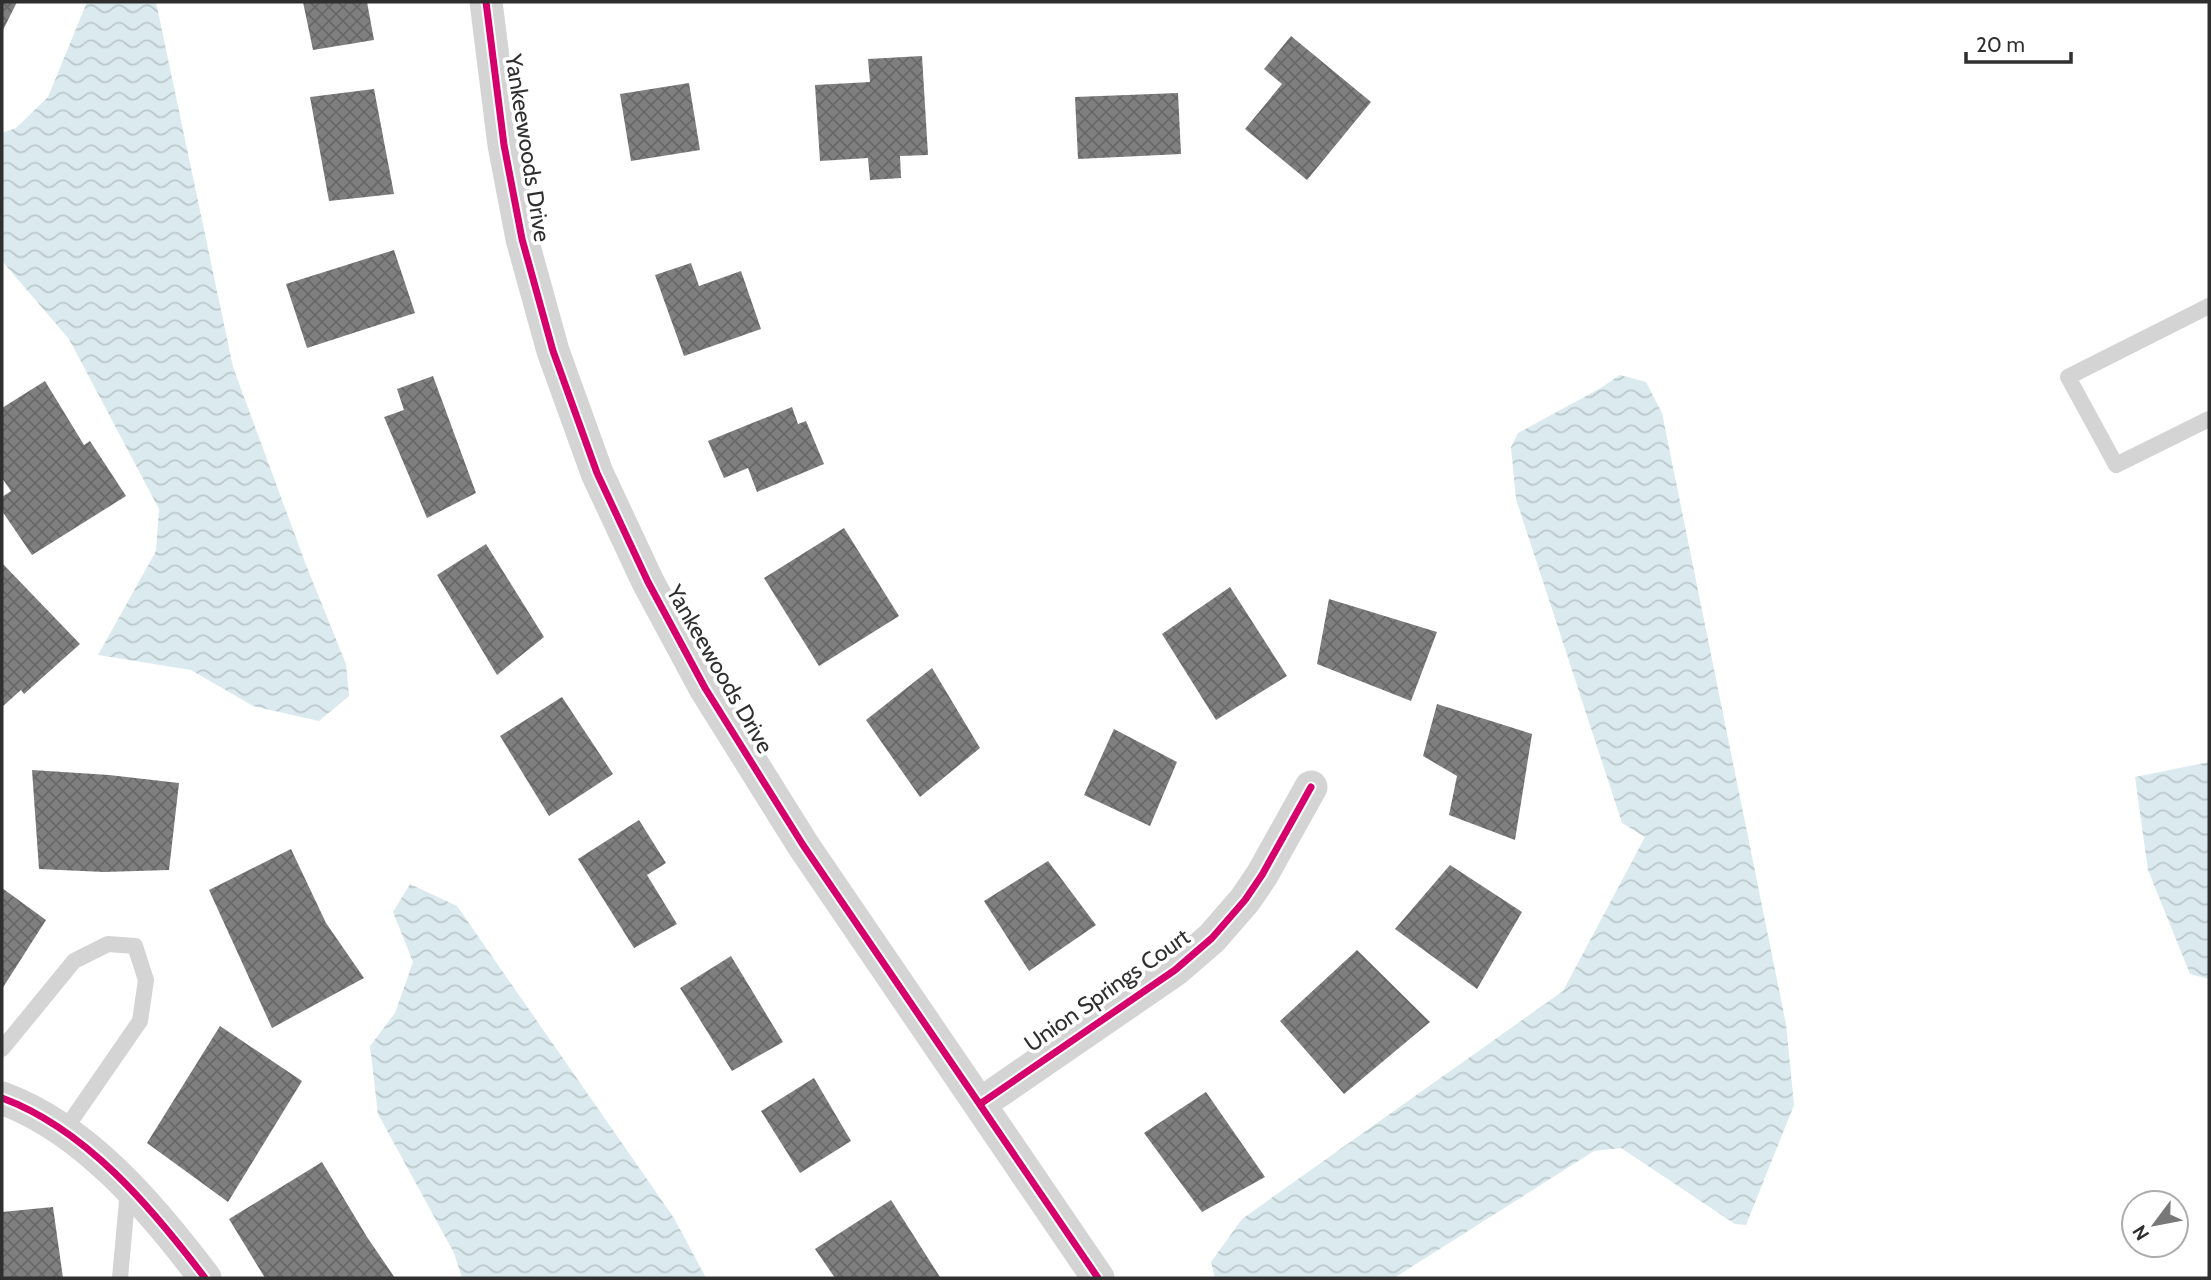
<svg xmlns="http://www.w3.org/2000/svg" width="2211" height="1280" font-family="Cabin,sans-serif">
  <defs>
    <pattern id="water-waves" width="16" height="10" patternUnits="userSpaceOnUse" patternTransform="scale(1.75)"><rect width="16" height="10" fill="#daeaee"/><path d="M0 5q4-4 8 0t8 0" fill="none" stroke="#bbc9cc"/></pattern>
    <pattern id="building-cross-hatch" width="8" height="8" patternUnits="userSpaceOnUse" patternTransform="scale(1.75)"><rect width="8" height="8" fill="#7f7f7f"/><path d="M0 0l8 8M0 8l8-8" fill="none" stroke="#686868"/></pattern>
  </defs>
  <rect width="100%" height="100%" fill="#fff"/>
  <path fill="url(#water-waves)" d="M87,2h69l77,365 73,198 40,99 3,32 -30,25 -66,-15 -62,-36 -93,-15 58,-104 3,-42 -90,-170 -67,-78v-128l14,-5 32,-31z
    M1620,375l26,7 16,31 124,611 8,81 -48,120 -11,-1 -114,-76 -27,3 -200,127h-179l-4,-16 31,-43 321,-228 82,-154 -23,-14 -106,-324 -5,-52 7,-14 81,-44z
    M2209,762v217l-19,-5 -42,-104 -13,-93z
    M410,884l47,22 217,312 32,60h-244l-8,-25 -76,-139 -8,-68 25,-33 18,-51 -20,-50z"/>
  <path fill="url(#building-cross-hatch)" d="M2,2h15l-15,30z
    M303,2h64l7,38 -61,10z
    M1291,36l80,66 -64,78 -62,-51 37,-45 -18,-15z
    M922,56l6,99 -28,1 1,22 -31,2 -2,-22 -48,3 -5,-76 55,-3 -2,-23z
    M689,83l11,67 -69,11 -11,-67z
    M374,89l20,105 -65,7 -19,-104z
    M1178,93l3,61 -103,5 -3,-62z
    M394,250l21,63 -108,35 -21,-64z
    M691,263l8,23 42,-15 20,58 -77,27 -29,-81z
    M433,376l43,117 -49,25 -43,-101 20,-7 -7,-21z
    M45,381l39,64 6,-4 36,55 -94,59 -30,-44v-14l9,-6 -9,-13v-70z
    M792,407l6,17 8,-3 18,43 -67,28 -9,-24 -24,10 -16,-37z
    M844,528l55,88 -80,50 -55,-88z
    M486,544l58,93 -47,38 -60,-100z
    M2,563l78,81 -56,50 -3,-4 -19,17z
    M1230,587l57,89 -71,44 -54,-86z
    M1329,599l108,33 -26,69 -94,-37z
    M932,668l48,80 -60,49 -54,-77z
    M562,697l51,77 -64,42 -49,-80z
    M1437,704l95,30 -17,106 -66,-25 8,-39 -34,-20z
    M1114,729l63,33 -27,64 -66,-31z
    M32,770l77,5 70,8 -10,87 -65,2 -65,-3z
    M639,820l27,43 -19,12 30,49 -43,24 -56,-89z
    M291,849l35,74 38,55 -92,50 -63,-138z
    M1048,861l48,64 -67,46 -45,-70z
    M1450,865l72,47 -45,77 -82,-60z
    M2,888l44,32 -44,69z
    M1357,950l73,72 -86,72 -64,-73z
    M731,956l52,86 -51,29 -52,-83z
    M220,1026l82,55 -74,121 -81,-59z
    M814,1078l37,63 -51,32 -39,-62z
    M1206,1092l59,85 -63,35 -58,-79z
    M322,1162l45,75 28,41h-130l-36,-59z
    M891,1200l49,77 -105,1 -20,-29z
    M53,1207l10,71h-61v-66z"/>
  <g fill="none" stroke-linecap="round" stroke-linejoin="round">
    <path stroke="#d4d4d4" stroke-width="16" d="M2209,306l-141,71 48,88 93,-46
      M2,1049l72,-88 34,-17 27,2 11,34 -6,41 -76,110
      M120,1278l8,-88"/>
    <path stroke="#d4d4d4" stroke-width="33" d="M486,2l18,143 18,94 31,112 44,122 51,109 57,106 98,157 295,433
      M2,1098c84,31 150,110 203,180
      M980,1104l195,-134 37,-32 33,-38 17,-25 49,-88"/>
    <defs>
      <path id="cycleway" d="M486,2l18,143 18,94 31,112 44,122 51,109 57,106 98,157 295,433
        M2,1098c84,31 150,110 203,180
        M980,1104l195,-134 37,-32 33,-38 17,-25 49,-88"/>
    </defs>
    <use href="#cycleway" stroke="#fff" stroke-width="11"/>
    <use href="#cycleway" stroke="#d6006c" stroke-width="7"/>
  </g>
  <g text-anchor="middle" dominant-baseline="central" stroke-width="7" stroke-linejoin="round" paint-order="stroke">
    <g font-size="23" fill="#2f2f2f" stroke="#fff">
      <text transform="translate(528 148) rotate(81)">Yankeewoods Drive</text>
      <text transform="translate(720 669) rotate(60)">Yankeewoods Drive</text>
      <text transform="translate(1107 990) rotate(-35)">Union Springs Court</text>
    </g>
  </g>
  <rect width="2211" height="1280" fill="none" stroke="#2f2f2f" stroke-width="7"/>
  <g transform="translate(2155 1224) rotate(238)"><circle r="33" fill="#ffffff" stroke="#acacac" stroke-width="2"/>
  <path d="M0-5L12 26L0 18L-12 26Z" fill="#787878"/>
  <text y="-10" font-size="19" font-weight="bold" text-anchor="middle" fill="#2f2f2f">N</text>
  </g>
  <path d="M1966 52v10h105v-10" fill="none" stroke="#2f2f2f" stroke-width="3.5"/>
  <text x="1976" y="52" font-size="21" fill="#2f2f2f" stroke="#ffffff" stroke-width="5" paint-order="stroke">20 m</text>
</svg>
